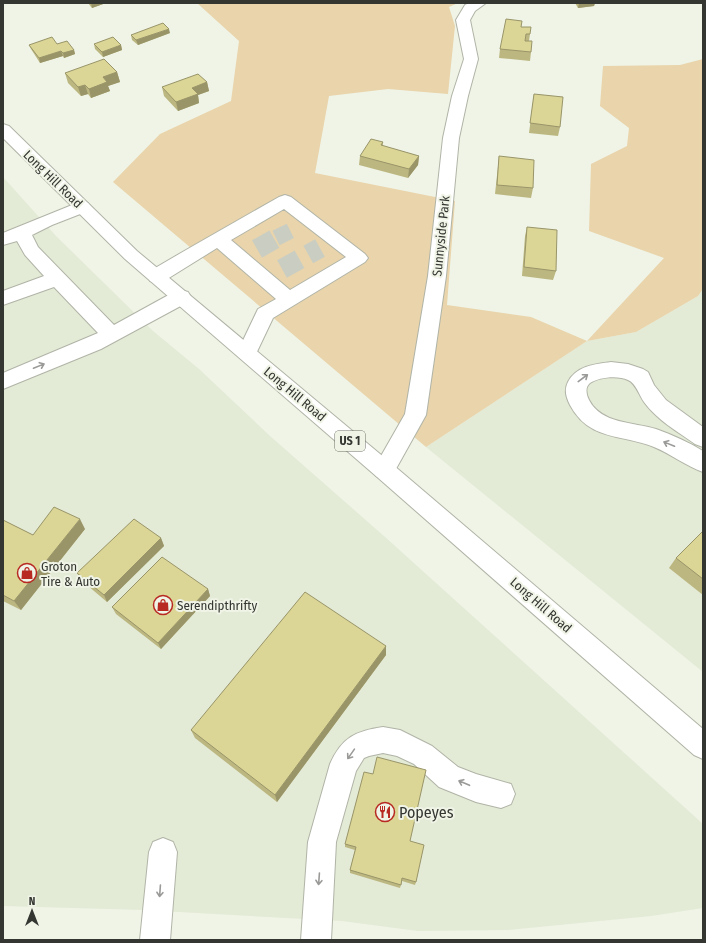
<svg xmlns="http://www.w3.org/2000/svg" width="706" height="943" font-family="'Fira Sans Condensed',sans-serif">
  <rect width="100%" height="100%" fill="#eff4e6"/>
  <path fill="#e3ead5" d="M3,177l53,59 97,95 46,38 71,67 115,101 318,287v84l-52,8 -143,14 -90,1 -76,-10 -199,-11 -140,-4z
    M703,289v383l-277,-225 161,-106 49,-9 62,-36z"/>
  <path fill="#e9d4ab" d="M197,3h261l-9,4 6,19 -7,68 -60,-5 -59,7 -14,77 140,28 -8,104 84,12 56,24 77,-83 -75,-27 2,-67 36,-18 2,-18 -29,-22 3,-40 77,-1 23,-6v230l-5,7 -62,36 -49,9 -161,106 -313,-265 47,-48 71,-33 8,-60z"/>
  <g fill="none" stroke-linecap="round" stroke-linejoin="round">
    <path stroke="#cacec2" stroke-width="16" stroke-dasharray="16 8" stroke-linecap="butt" d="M276,238l18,-9"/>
    <path stroke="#cacec2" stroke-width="20" stroke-dasharray="20 10" stroke-linecap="butt" d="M257,249l21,-12
      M282,269l38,-21"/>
    <defs>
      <path id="minor" d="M469,3h17l-11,8 -5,9 8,39 -10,37 -9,42 -13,138 -20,139 -34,61 -8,3 -8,-3 -3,-6 32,-56 23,-138 15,-138 9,-42 12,-37 -8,-39 9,-15z
        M285,195l6,2 74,57 3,4 -3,4 -92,56 -19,40 -7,3 -7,-3 -3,-5 21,-44 18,-10 -59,-51 -53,33 -7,2 -7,-2 -2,-5 2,-5 36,-21 93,-53zM284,209l62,48 -56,33 -59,-50z
        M82,201l6,2 3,4 -3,4 -36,14 -20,10 6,12 76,78 60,-33 7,-2 7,2 3,5 -3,5 -87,47 -98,40v-16l95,-40 -44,-46 -51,18v-14l41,-15 -19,-21 -8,-14 -14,4v-12z
        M611,362l17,2 15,5 5,3 6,13 12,15 37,27v20l-8,-3c-18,-13 -38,-24 -51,-42 -5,-7 -8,-19 -16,-22 -10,-5 -29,-3 -38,3 -5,4 -4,11 -1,17 12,24 45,22 67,29 17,6 32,13 47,22v21c-17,-6 -32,-18 -49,-25 -32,-13 -65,-6 -84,-42 -4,-8 -6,-15 -2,-23 8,-16 27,-18 43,-20z
        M383,727l17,3 32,16 26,21 18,7 35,10 4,10 -4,10 -10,4 -25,-6 -37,-15 -25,-23 -17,-8 -14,-3 -14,3 -5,2 -8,13 -20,71 -5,98h-30l7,-98 22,-78c12,-27 26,-33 53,-37z
        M163,838l10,4 4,10 -7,88h-30l9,-88 4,-10z"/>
      <path id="major" d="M3,124l6,2 128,125 255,213 311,265v30l-9,-4 -318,-279 -251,-217 -122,-121z"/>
    </defs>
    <use href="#minor" stroke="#b0b4a7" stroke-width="2"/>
    <use href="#major" stroke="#b0b4a7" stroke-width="2"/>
    <use href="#minor" fill="#fff" fill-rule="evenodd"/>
    <use href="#major" fill="#fff" fill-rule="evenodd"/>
  </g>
  <path fill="#bcb781" d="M88,3h18l-14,5z
    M575,3h20l-1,3 -16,2z
    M521,27l9,7 -1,7 2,11 -1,9 -31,-3 1,-9z
    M170,33l-32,12 -6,-5 -1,-5z
    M57,44l17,6 1,4 -11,4 -1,-2 -23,7 -9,-14 -2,-4z
    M94,44l27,1 1,5 -19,7 -8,-8z
    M117,72l3,10 -12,4 2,5 -19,7 -3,-4 -7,2 -13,-13 -3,-10z
    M207,82l2,9 -11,4 1,8 -21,8 -14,-15 -2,-9z
    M534,94l26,33 -2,9 -29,-3z
    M383,142v4l36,10 -1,9 -10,13 -49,-13 1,-9z
    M499,156l34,32 -2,10 -36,-4 3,-28z
    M527,227l29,44 -3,9 -31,-4 3,-40z
    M3,520l30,15 52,-6 -64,81 -18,-9z
    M703,531v64l-34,-27 7,-10z
    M161,538l3,8 -57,56 -26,-22 -4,-7z
    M208,589l2,7 -49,53 -45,-35 -4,-7z
    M386,646v9l-109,147 -82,-64 -4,-8z
    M410,841l6,41 -1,3 -13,-4 -2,7 -50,-15v-3l5,-20 -10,-3v-3z"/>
  <path fill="#999569" d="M91,3h15l-14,5z
    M579,3h16l-1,3 -16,2z
    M169,29l1,4 -32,12 -2,-5z
    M121,45l1,5 -19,7 -1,-5z
    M74,50l1,4 -11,4 -1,-5z
    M61,51l2,5 -23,7 -1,-5z
    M117,72l3,10 -12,4 2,5 -19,7 -2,-9 14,-12z
    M207,82l2,9 -11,4 1,8 -21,8 -2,-9 16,-14z
    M85,85l3,9 -7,2 -3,-9z
    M419,156l-1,9 -10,13 1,-9z
    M80,519l5,10 -64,81 -7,-9z
    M161,538l3,8 -57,56 -3,-7z
    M208,589l2,7 -49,53 -3,-6z
    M386,646v9l-109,147 -2,-7z"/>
  <path fill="#dbd596" stroke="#999569" d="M506,19l16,2 -1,6h10l-1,7h-4l-1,7h7l-1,11 -31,-3z
    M163,23l6,6 -33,11 -5,-5z
    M52,37l5,7 10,-3 7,9 -11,3 -2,-2 -22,7 -10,-13z
    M113,37l8,8 -19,7 -8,-8z
    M104,59l13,13 -14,5 4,5 -18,7 -4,-4 -7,2 -13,-14z
    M198,74l9,8 -15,6 6,6 -22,8 -14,-15z
    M534,94l29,3 -3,30 -30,-4z
    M371,139l12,3 -2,3 38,11 -10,13 -49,-13z
    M499,156l35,4 -1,28 -36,-3z
    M527,227l30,3 -1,41 -32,-4z
    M54,507l26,12 -66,82 -11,-6v-75l30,15z
    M134,519l27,19 -57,57 -27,-22z
    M703,531v48l-27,-21z
    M162,557l46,32 -50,54 -46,-36z
    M305,592l81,54 -111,149 -84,-65z
    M377,757l49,13 -16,71 14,4 -8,37 -14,-4 -1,7 -51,-15 6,-23 -11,-3 19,-72 9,2z"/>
  <defs><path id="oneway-shaft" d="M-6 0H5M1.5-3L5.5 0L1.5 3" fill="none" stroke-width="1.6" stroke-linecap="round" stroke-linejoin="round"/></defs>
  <g stroke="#9a9a98">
    <use href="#oneway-shaft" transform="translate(39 366) rotate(-22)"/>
    <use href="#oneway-shaft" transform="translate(583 378) rotate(-37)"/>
    <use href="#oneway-shaft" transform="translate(669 444) rotate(-158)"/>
    <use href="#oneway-shaft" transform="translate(351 754) rotate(125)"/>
    <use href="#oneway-shaft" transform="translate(464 783) rotate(-157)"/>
    <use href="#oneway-shaft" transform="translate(319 879) rotate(94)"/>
    <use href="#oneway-shaft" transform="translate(160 891) rotate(94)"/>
  </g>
  <defs>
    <symbol id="shop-ring" viewBox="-11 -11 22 22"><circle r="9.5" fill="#eff4e6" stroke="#b82922" stroke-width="1.5"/><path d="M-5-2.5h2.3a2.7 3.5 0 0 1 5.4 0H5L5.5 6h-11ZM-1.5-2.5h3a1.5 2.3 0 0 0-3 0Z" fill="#b82922"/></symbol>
    <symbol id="restaurant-ring" viewBox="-11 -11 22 22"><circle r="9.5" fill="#eff4e6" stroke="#b82922" stroke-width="1.5"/><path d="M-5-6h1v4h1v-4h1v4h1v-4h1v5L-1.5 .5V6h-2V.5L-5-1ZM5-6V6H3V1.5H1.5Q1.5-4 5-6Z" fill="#b82922"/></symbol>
  </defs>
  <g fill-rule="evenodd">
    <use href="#shop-ring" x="16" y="562" width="22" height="22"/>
    <use href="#shop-ring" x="152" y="594" width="22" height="22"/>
    <use href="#restaurant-ring" x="374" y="801" width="22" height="22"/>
  </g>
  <g text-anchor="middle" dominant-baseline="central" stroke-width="4" stroke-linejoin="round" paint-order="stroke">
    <rect fill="#eff4e6" stroke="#6c6f67" stroke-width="1" x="335" y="431" width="30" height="20" rx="3"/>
    <g font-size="12" font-weight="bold" fill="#343631">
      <text x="350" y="441">US 1</text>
    </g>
    <g font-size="13" fill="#343631" stroke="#eff4e6">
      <text transform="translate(53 179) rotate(44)">Long Hill Road</text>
      <text transform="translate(441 236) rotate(-84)">Sunnyside Park</text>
      <text transform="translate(295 394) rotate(40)">Long Hill Road</text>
      <text transform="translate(541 605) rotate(41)">Long Hill Road</text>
    </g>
    <g font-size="13" fill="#343631" stroke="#eff4e6" text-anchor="start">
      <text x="41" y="566">Groton<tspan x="41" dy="15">Tire &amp; Auto</tspan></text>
      <text x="177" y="605">Serendipthrifty</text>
    </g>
    <g font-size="16" fill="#343631" stroke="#eff4e6" text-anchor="start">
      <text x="399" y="812">Popeyes</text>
    </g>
  </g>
  <rect width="706" height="943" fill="none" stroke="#343631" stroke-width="8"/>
  <g transform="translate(32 911)" stroke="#eff4e6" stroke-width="3" paint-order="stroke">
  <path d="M0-3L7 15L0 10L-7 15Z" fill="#343631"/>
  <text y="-6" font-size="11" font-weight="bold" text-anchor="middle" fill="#343631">N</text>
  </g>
</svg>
